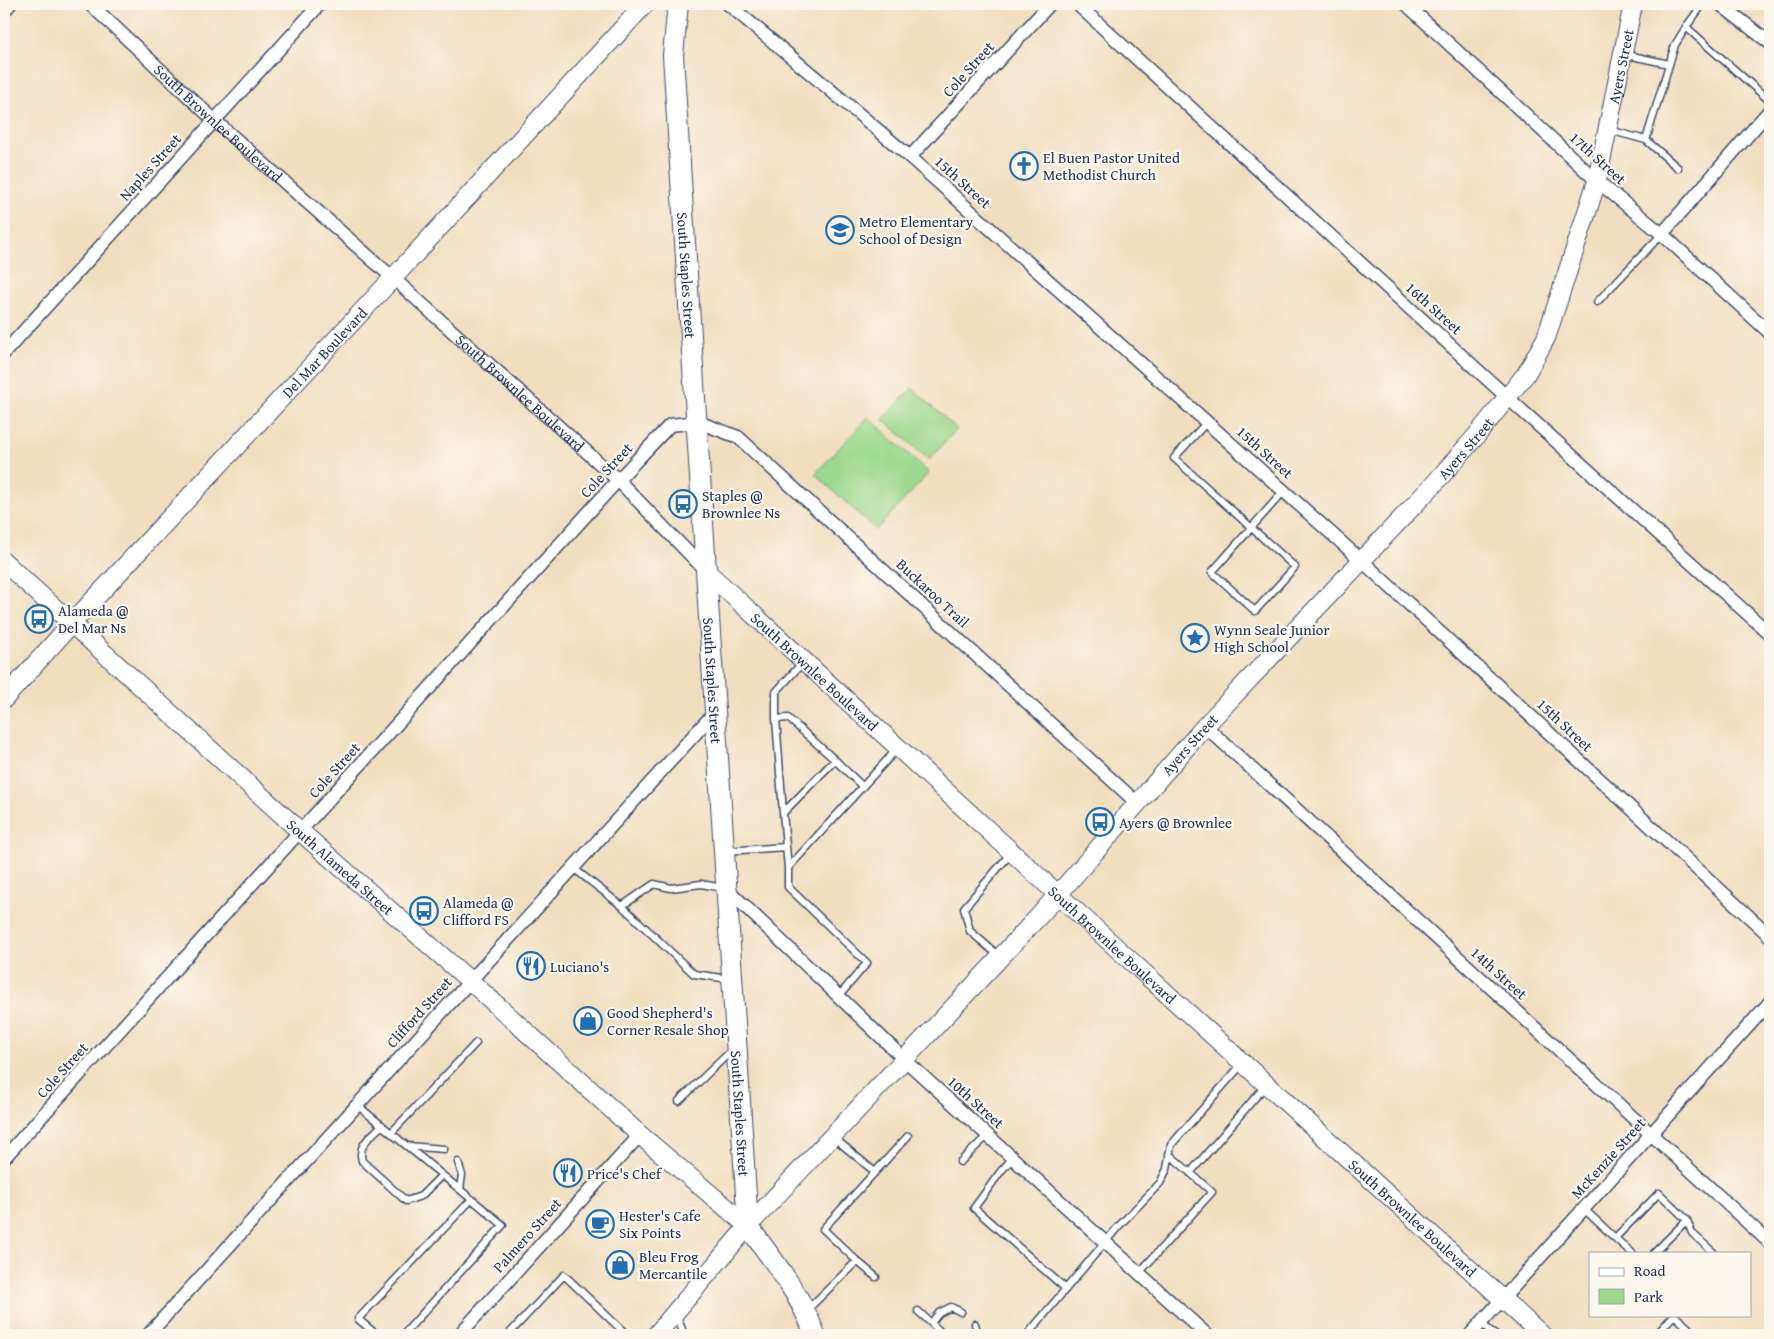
<svg xmlns="http://www.w3.org/2000/svg" width="1774" height="1339" font-family="'Gentium Book Plus',serif">
  <rect width="100%" height="100%" fill="#fbf7ec"/>
  <filter id="ink" filterUnits="userSpaceOnUse"><feTurbulence type="fractalNoise" baseFrequency=".02" numOctaves="2"/><feDisplacementMap in="SourceGraphic" scale="10" xChannelSelector="R" yChannelSelector="G"/><feConvolveMatrix kernelMatrix="1 2 1 2 8 2 1 2 1" color-interpolation-filters="sRGB"/></filter>
  <filter id="wash" filterUnits="userSpaceOnUse"><feTurbulence type="fractalNoise" baseFrequency=".0096" numOctaves="4" result="noise"/><feDisplacementMap in="SourceGraphic" scale="20" xChannelSelector="R" yChannelSelector="G"/><feGaussianBlur stdDeviation="1.12" result="paint"/><feColorMatrix in="noise" values="0 0 0 0 0 0 0 0 0 0 0 0 0 0 0 0 0 1.4 0 .05"/><feComposite in="paint" operator="in"/></filter>
  <g filter="url(#wash)">
    <rect width="100%" height="100%" fill="#f1debf"/>
    <path fill="#9cd88d" stroke="#5c8476" d="M912,388l45,41 -28,31 -46,-41z
      M868,417l61,56 -53,57 -61,-56z"/>
  </g>
  <g filter="url(#ink)">
    <g fill="none" stroke-linecap="round" stroke-linejoin="round">
      <defs>
        <path id="lane" d="M1703,4l-17,23 84,74
          M1623,54l46,10
          M1609,130l37,10
          M1678,168l-32,-28 29,-95 11,-18
          M1597,302l65,-68
          M1207,422l-33,36 121,109 -40,44 -43,-39 72,-81
          M776,719l7,94
          M835,760l27,26
          M727,851l59,-4
          M572,867l50,39
          M788,868l-5,-55 52,-53 -47,-42 -12,1v-27l27,-30
          M723,888l-22,-4 -30,4 -17,-4 -32,22 72,68 35,5
          M1000,957l-30,-26 -6,-23 47,-55
          M839,996l28,-33 -79,-76v-19l109,-119
          M679,1101l53,-51
          M357,1105l146,120 -100,110
          M382,1125c-11,12 -25,19 -20,36l44,40 15,-5 21,-21
          M391,1133l85,-90
          M833,1137l42,35
          M407,1146l37,3
          M1013,1158l-12,13 -27,37 92,81
          M458,1162l4,13 -2,14
          M960,1162l28,-27
          M1190,1173l76,-88
          M1584,1209l31,29 44,-45 28,27 5,13 22,20
          M1615,1238l17,15
          M1654,1253l33,-33
          M857,1261l19,16
          M1139,1273l73,-81 -43,-38
          M807,1310l50,-49 -34,-32 85,-93
          M918,1311l13,12
          M677,1316l7,19
          M1481,1323l14,12
          M975,1324l3,11
          M377,1335l-19,-16 114,-120
          M508,1335l56,-60 63,60
          M944,1335l-13,-12 8,-10 12,-6 10,5
          M1027,1335l90,-107 43,-45 7,-14 4,-24 72,-82
          M1656,1335l18,-20 22,20"/>
        <g id="street">
          <path id="s1" d="M90,4l124,116 179,158 225,202 88,91"/>
          <path d="M728,4l182,153 451,403 409,376"/>
          <path d="M1077,4l431,394 262,236"/>
          <path d="M1406,4l191,177 65,53 108,99"/>
          <path d="M1720,4l50,39"/>
          <path d="M4,11l6,-7"/>
          <path d="M910,157l140,-153"/>
          <path d="M1662,234l108,-124"/>
          <path d="M4,353l316,-349"/>
          <path d="M1205,726l565,517"/>
          <path d="M727,889l178,171 302,275"/>
          <path d="M4,1158l614,-678 52,-55 28,-3 40,15 399,366"/>
          <path d="M148,1335l567,-623"/>
          <path d="M459,1335l181,-200"/>
          <path d="M1470,1335l300,-333"/>
        </g>
        <g id="secondary">
          <path id="s2" d="M4,562l297,270 168,148 171,155 108,91"/>
          <path id="s3" d="M706,571l371,341 465,423"/>
          <path id="s4" d="M4,699l68,-76 321,-345 252,-274"/>
          <path id="s5" d="M656,1335l92,-109 292,-311 165,-189 229,-242 43,-49 49,-61 20,-36 51,-157 36,-177"/>
        </g>
        <g id="primary">
          <path id="s6" d="M678,4l-5,51 75,1171c26,36 52,67 67,109"/>
        </g>
      </defs>
      <use href="#lane" stroke="#3b496d" stroke-width="9"/>
      <use href="#street" stroke="#3b496d" stroke-width="15"/>
      <use href="#secondary" stroke="#3b496d" stroke-width="20"/>
      <use href="#primary" stroke="#3b496d" stroke-width="22"/>
      <use href="#lane" stroke="#fff" stroke-width="6"/>
      <use href="#street" stroke="#fff" stroke-width="12"/>
      <use href="#secondary" stroke="#fff" stroke-width="18"/>
      <use href="#primary" stroke="#fff" stroke-width="20"/>
    </g>
  </g>
  <defs>
    <symbol id="church-ring" viewBox="-11 -11 22 22"><circle r="9.5" fill="#fbf7ec" stroke="#1f6fb2" stroke-width="1.5"/><path d="M-1.2-6h2.4v3.5h3.3v2.4h-3.3V6h-2.4V-.1h-3.3v-2.4h3.3Z" fill="#1f6fb2"/></symbol>
    <symbol id="school-ring" viewBox="-11 -11 22 22"><circle r="9.5" fill="#fbf7ec" stroke="#1f6fb2" stroke-width="1.5"/><path d="M0-5L7-2L0 1L-7-2ZM-4 1L0 2.5L4 1V4Q0 6-4 4Z" fill="#1f6fb2"/></symbol>
    <symbol id="bus-ring" viewBox="-11 -11 22 22"><circle r="9.5" fill="#fbf7ec" stroke="#1f6fb2" stroke-width="1.5"/><path d="M-5-6H5V4H4V6H2V4H-2V6H-4V4H-5ZM-3.5-4V0h7V-4ZM-3.5 1.2v1.5H-2V1.2ZM2 1.2v1.5H3.5V1.2Z" fill="#1f6fb2"/></symbol>
    <symbol id="sight-ring" viewBox="-11 -11 22 22"><circle r="9.5" fill="#fbf7ec" stroke="#1f6fb2" stroke-width="1.5"/><path d="M0-6L1.8-2.2L6-1.7L2.9 1.2L3.7 5.4L0 3.3L-3.7 5.4L-2.9 1.2L-6-1.7L-1.8-2.2Z" fill="#1f6fb2"/></symbol>
    <symbol id="restaurant-ring" viewBox="-11 -11 22 22"><circle r="9.5" fill="#fbf7ec" stroke="#1f6fb2" stroke-width="1.5"/><path d="M-5-6h1v4h1v-4h1v4h1v-4h1v5L-1.5 .5V6h-2V.5L-5-1ZM5-6V6H3V1.5H1.5Q1.5-4 5-6Z" fill="#1f6fb2"/></symbol>
    <symbol id="shop-ring" viewBox="-11 -11 22 22"><circle r="9.5" fill="#fbf7ec" stroke="#1f6fb2" stroke-width="1.5"/><path d="M-5-2.5h2.3a2.7 3.5 0 0 1 5.4 0H5L5.5 6h-11ZM-1.5-2.5h3a1.5 2.3 0 0 0-3 0Z" fill="#1f6fb2"/></symbol>
    <symbol id="cafe-ring" viewBox="-11 -11 22 22"><circle r="9.5" fill="#fbf7ec" stroke="#1f6fb2" stroke-width="1.5"/><path d="M-5.5-4.5H6V0H3Q3 3.5 0 3.5H-2.5Q-5.5 3.5-5.5 0ZM3-3.2v2h1.7v-2ZM-6 4.5H4V6H-6Z" fill="#1f6fb2"/></symbol>
  </defs>
  <g fill-rule="evenodd">
    <use href="#church-ring" x="1008" y="150" width="32" height="32"/>
    <use href="#school-ring" x="824" y="214" width="32" height="32"/>
    <use href="#bus-ring" x="667" y="488" width="32" height="32"/>
    <use href="#bus-ring" x="23" y="603" width="32" height="32"/>
    <use href="#sight-ring" x="1179" y="622" width="32" height="32"/>
    <use href="#bus-ring" x="1084" y="806" width="32" height="32"/>
    <use href="#bus-ring" x="408" y="895" width="32" height="32"/>
    <use href="#restaurant-ring" x="515" y="950" width="32" height="32"/>
    <use href="#shop-ring" x="572" y="1005" width="32" height="32"/>
    <use href="#restaurant-ring" x="552" y="1157" width="32" height="32"/>
    <use href="#cafe-ring" x="584" y="1208" width="32" height="32"/>
    <use href="#shop-ring" x="604" y="1249" width="32" height="32"/>
  </g>
  <g text-anchor="middle" dominant-baseline="central" stroke-width="4.5" stroke-linejoin="round" paint-order="stroke">
    <g font-size="15" fill="#1b2f5e" stroke="#fbf7ec">
      <text stroke="none"><textPath href="#s5" startOffset="1620">Ayers Street</textPath></text>
      <text transform="translate(968 69) rotate(-48)">Cole Street</text>
      <text stroke="none"><textPath href="#s1" startOffset="175">South Brownlee Boulevard</textPath></text>
      <text transform="translate(1598 158) rotate(42)">17th Street</text>
      <text transform="translate(150 167) rotate(-48)">Naples Street</text>
      <text transform="translate(963 182) rotate(42)">15th Street</text>
      <text stroke="none"><textPath href="#s6" startOffset="272">South Staples Street</textPath></text>
      <text transform="translate(1434 308) rotate(42)">16th Street</text>
      <text stroke="none"><textPath href="#s4" startOffset="472">Del Mar Boulevard</textPath></text>
      <text stroke="none"><textPath href="#s1" startOffset="580">South Brownlee Boulevard</textPath></text>
      <text stroke="none"><textPath href="#s5" startOffset="1201">Ayers Street</textPath></text>
      <text transform="translate(1265 452) rotate(42)">15th Street</text>
      <text transform="translate(606 470) rotate(-47)">Cole Street</text>
      <text transform="translate(933 593) rotate(43)">Buckaroo Trail</text>
      <text stroke="none"><textPath href="#s3" startOffset="148">South Brownlee Boulevard</textPath></text>
      <text stroke="none"><textPath href="#s6" startOffset="678">South Staples Street</textPath></text>
      <text transform="translate(1565 725) rotate(43)">15th Street</text>
      <text stroke="none"><textPath href="#s5" startOffset="796">Ayers Street</textPath></text>
      <text transform="translate(334 770) rotate(-48)">Cole Street</text>
      <text stroke="none"><textPath href="#s2" startOffset="454">South Alameda Street</textPath></text>
      <text stroke="none"><textPath href="#s3" startOffset="552">South Brownlee Boulevard</textPath></text>
      <text transform="translate(1499 973) rotate(42)">14th Street</text>
      <text transform="translate(419 1012) rotate(-48)">Clifford Street</text>
      <text transform="translate(62 1070) rotate(-48)">Cole Street</text>
      <text transform="translate(976 1102) rotate(42)">10th Street</text>
      <text stroke="none"><textPath href="#s6" startOffset="1112">South Staples Street</textPath></text>
      <text transform="translate(1608 1158) rotate(-48)">McKenzie Street</text>
      <text stroke="none"><textPath href="#s3" startOffset="958">South Brownlee Boulevard</textPath></text>
      <text transform="translate(527 1235) rotate(-48)">Palmero Street</text>
    </g>
    <g font-size="15" fill="#1b2f5e" stroke="#fbf7ec" text-anchor="start">
      <text x="1043" y="157">El Buen Pastor United<tspan x="1043" dy="17">Methodist Church</tspan></text>
      <text x="859" y="221">Metro Elementary<tspan x="859" dy="17">School of Design</tspan></text>
      <text x="702" y="495">Staples @<tspan x="702" dy="17">Brownlee Ns</tspan></text>
      <text x="58" y="610">Alameda @<tspan x="58" dy="17">Del Mar Ns</tspan></text>
      <text x="1214" y="629">Wynn Seale Junior<tspan x="1214" dy="17">High School</tspan></text>
      <text x="1119" y="822">Ayers @ Brownlee</text>
      <text x="443" y="902">Alameda @<tspan x="443" dy="17">Clifford FS</tspan></text>
      <text x="550" y="966">Luciano's</text>
      <text x="607" y="1012">Good Shepherd's<tspan x="607" dy="17">Corner Resale Shop</tspan></text>
      <text x="587" y="1173">Price's Chef</text>
      <text x="619" y="1215">Hester's Cafe<tspan x="619" dy="17">Six Points</tspan></text>
      <text x="639" y="1256">Bleu Frog<tspan x="639" dy="17">Mercantile</tspan></text>
    </g>
  </g>
  <rect width="1774" height="1339" fill="none" stroke="#fbf7ec" stroke-width="20"/>
  <rect x="1589" y="1252" width="162" height="65" fill="#fbf7ec" stroke="#a1a7b3"/>
  <rect x="1599" y="1268" width="25" height="8" fill="#ffffff" stroke="#a1a7b3"/>
  <text x="1634" y="1276" font-size="15" fill="#1b2f5e">Road</text>
  <rect x="1599" y="1289" width="25" height="15" fill="#9cd88d" stroke="#a1a7b3"/>
  <text x="1634" y="1302" font-size="15" fill="#1b2f5e">Park</text>
</svg>
